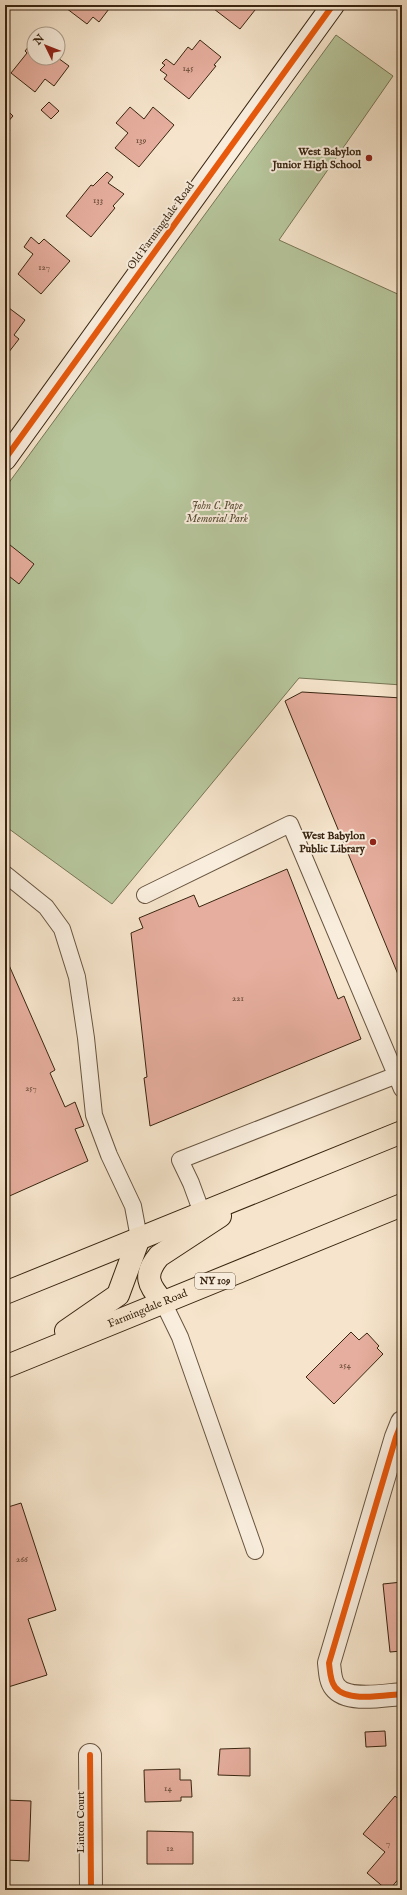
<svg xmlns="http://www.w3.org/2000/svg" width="407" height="1895" font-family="'IM FELL English',serif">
  <rect width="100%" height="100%" fill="#f6e5cc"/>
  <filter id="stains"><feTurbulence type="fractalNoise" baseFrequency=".005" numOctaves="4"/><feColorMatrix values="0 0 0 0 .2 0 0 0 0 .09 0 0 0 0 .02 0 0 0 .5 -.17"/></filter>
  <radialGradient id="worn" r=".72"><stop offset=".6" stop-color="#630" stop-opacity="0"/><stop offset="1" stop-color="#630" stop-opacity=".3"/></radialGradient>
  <path fill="#b7c69c" stroke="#787656" d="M336,35l57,41 -114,164 123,56v389l-103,-7 -187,226 -107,-78v-338z"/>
  <path fill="#e6ae9e" stroke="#392511" d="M62,5h50l-13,17 -6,-5 -6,7z
    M217,5h42l-19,24 -26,-20z
    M34,40v18h24l11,8 -15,20 -9,-7 -10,13 -24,-19 16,-20 -2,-2z
    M200,40l21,17 -7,8 2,1 -27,33 -25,-20 3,-4 -7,-5 5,-5 -3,-2 4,-4 8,6 14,-18 4,3z
    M49,102l10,9 -8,8 -10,-9z
    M130,107l14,12 9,-12 21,18 -35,42 -24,-19 13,-15 -12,-10z
    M5,108l8,8 -8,9z
    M5,125l5,5 -5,6z
    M107,172l6,5 -5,6 16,11 -11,12 2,2 -24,29 -25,-21 25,-31 2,1z
    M31,237l8,7 5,-5 26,22 -29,33 -23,-20 15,-20 -9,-7z
    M5,305l20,15 -11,15 5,4 -14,18z
    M5,541l29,23 -15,20 -14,-11z
    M302,692l100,6v286l-117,-283z
    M287,869l51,130 6,-3 17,43 -211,87 -6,-48 3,-1 -16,-144 12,-5 -4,-10 55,-23 5,12z
    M5,956l50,114 -5,3 15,34 10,-5 9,24 -9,3 13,32 -83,37z
    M351,1332l8,8 8,-7 12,13 -2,2 6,6 -49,50 -28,-27z
    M21,1503l35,107 -28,9 19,56 -42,13v-180z
    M402,1582v69l-12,1 -7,-68z
    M385,1731l1,15 -20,1 -1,-15z
    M250,1748v28l-32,-1 2,-26z
    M180,1769v11h11l1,17h-11v4l-36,1 -1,-32z
    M395,1796l7,6v73l-13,15h-2l-20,-17 18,-21 -22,-18z
    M5,1800l26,1 -2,60 -24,-1z
    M147,1831l46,1v32h-46z
    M5,1887h24l-1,3h-23z"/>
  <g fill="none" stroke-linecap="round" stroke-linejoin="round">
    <defs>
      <path id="lane" d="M5,874l41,33 16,22 15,48 9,61 8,77 15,40 24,51 6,32
        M145,895l145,-71 112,265
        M202,1213l-11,-30 -11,-23 222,-87
        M163,1302l17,35 75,214"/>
      <path id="street" d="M402,1422l-6,15 -67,226c1,8 1,18 6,24 12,16 50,8 67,7
        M90,1755l1,135"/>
      <path id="secondary" d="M5,459l328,-454"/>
      <g id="primary">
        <path d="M5,1293l397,-161"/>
        <path d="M163,1302c-15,-17 -20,-27 -4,-46l61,-40"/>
        <path d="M66,1331l52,-36 21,-57"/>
        <path id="s1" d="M5,1367l397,-162"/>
      </g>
    </defs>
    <use href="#lane" stroke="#685540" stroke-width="18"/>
    <use href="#street" stroke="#685540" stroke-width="24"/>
    <use href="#secondary" stroke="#392511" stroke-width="24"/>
    <use href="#primary" stroke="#392511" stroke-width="24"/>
    <use href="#lane" stroke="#f9eede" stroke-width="16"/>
    <use href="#street" stroke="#f9eede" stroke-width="22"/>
    <use href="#secondary" stroke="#f9eede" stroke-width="22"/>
    <use href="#primary" stroke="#f6e5cc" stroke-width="22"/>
    <defs>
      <path id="cycleway" d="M5,459l328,-454
        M402,1422l-6,15 -67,226c1,8 1,18 6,24 12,16 50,8 67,7
        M90,1755l1,135"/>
    </defs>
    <use href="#cycleway" stroke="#f9eede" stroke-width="8"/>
    <use href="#cycleway" stroke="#e8590c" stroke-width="6"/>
  </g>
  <g fill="#8f2418" stroke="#f9eede" stroke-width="1.5">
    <circle cx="369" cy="158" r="4"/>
    <circle cx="373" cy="842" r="4"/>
  </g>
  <g text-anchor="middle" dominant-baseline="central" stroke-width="4" stroke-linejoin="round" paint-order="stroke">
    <g font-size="9" fill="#644734">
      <text x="188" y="68">145</text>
      <text x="141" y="140">139</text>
      <text x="98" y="200">133</text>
      <text x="44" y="267">127</text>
      <text x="238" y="998">221</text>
      <text x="31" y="1088">257</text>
      <text x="345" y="1365">254</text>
      <text x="22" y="1559">266</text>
      <text x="168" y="1788">14</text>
      <text x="388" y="1843">7</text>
      <text x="170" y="1848">12</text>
    </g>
    <rect fill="#f9eede" stroke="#73614e" stroke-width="1" x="195" y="1273" width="40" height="16" rx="3"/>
    <g font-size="10" font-weight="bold" fill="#392511">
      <text x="215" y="1281">NY 109</text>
    </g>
    <g font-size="11" font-weight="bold" fill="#392511" stroke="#f9eede" text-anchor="end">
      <text x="361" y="152">West Babylon<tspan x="361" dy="13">Junior High School</tspan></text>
      <text x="365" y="836">West Babylon<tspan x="365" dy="13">Public Library</tspan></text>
    </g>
    <g font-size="11" fill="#392511" stroke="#f9eede">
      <text transform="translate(161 226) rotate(-54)">Old Farmingdale Road</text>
      <text stroke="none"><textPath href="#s1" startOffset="154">Farmingdale Road</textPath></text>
      <text transform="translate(81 1822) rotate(-90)">Linton Court</text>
    </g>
    <g font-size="11" font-style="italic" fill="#584d34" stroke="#f9eede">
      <text x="217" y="506">John C. Pape<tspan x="217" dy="13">Memorial Park</tspan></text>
    </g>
  </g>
  <rect width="407" height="1895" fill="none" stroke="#f6e5cc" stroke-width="20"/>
  <rect x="6" y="6" width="395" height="1883" fill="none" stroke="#392511" stroke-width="2"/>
  <rect x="10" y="10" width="387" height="1875" fill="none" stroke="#392511"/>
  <g transform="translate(46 46) rotate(313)"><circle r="19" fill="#f9eede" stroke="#ac9e8c"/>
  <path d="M0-3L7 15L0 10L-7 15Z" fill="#8f2418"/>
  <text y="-6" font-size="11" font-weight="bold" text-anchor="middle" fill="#392511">N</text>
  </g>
  <rect width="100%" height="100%" filter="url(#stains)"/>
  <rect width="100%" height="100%" fill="url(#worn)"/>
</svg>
